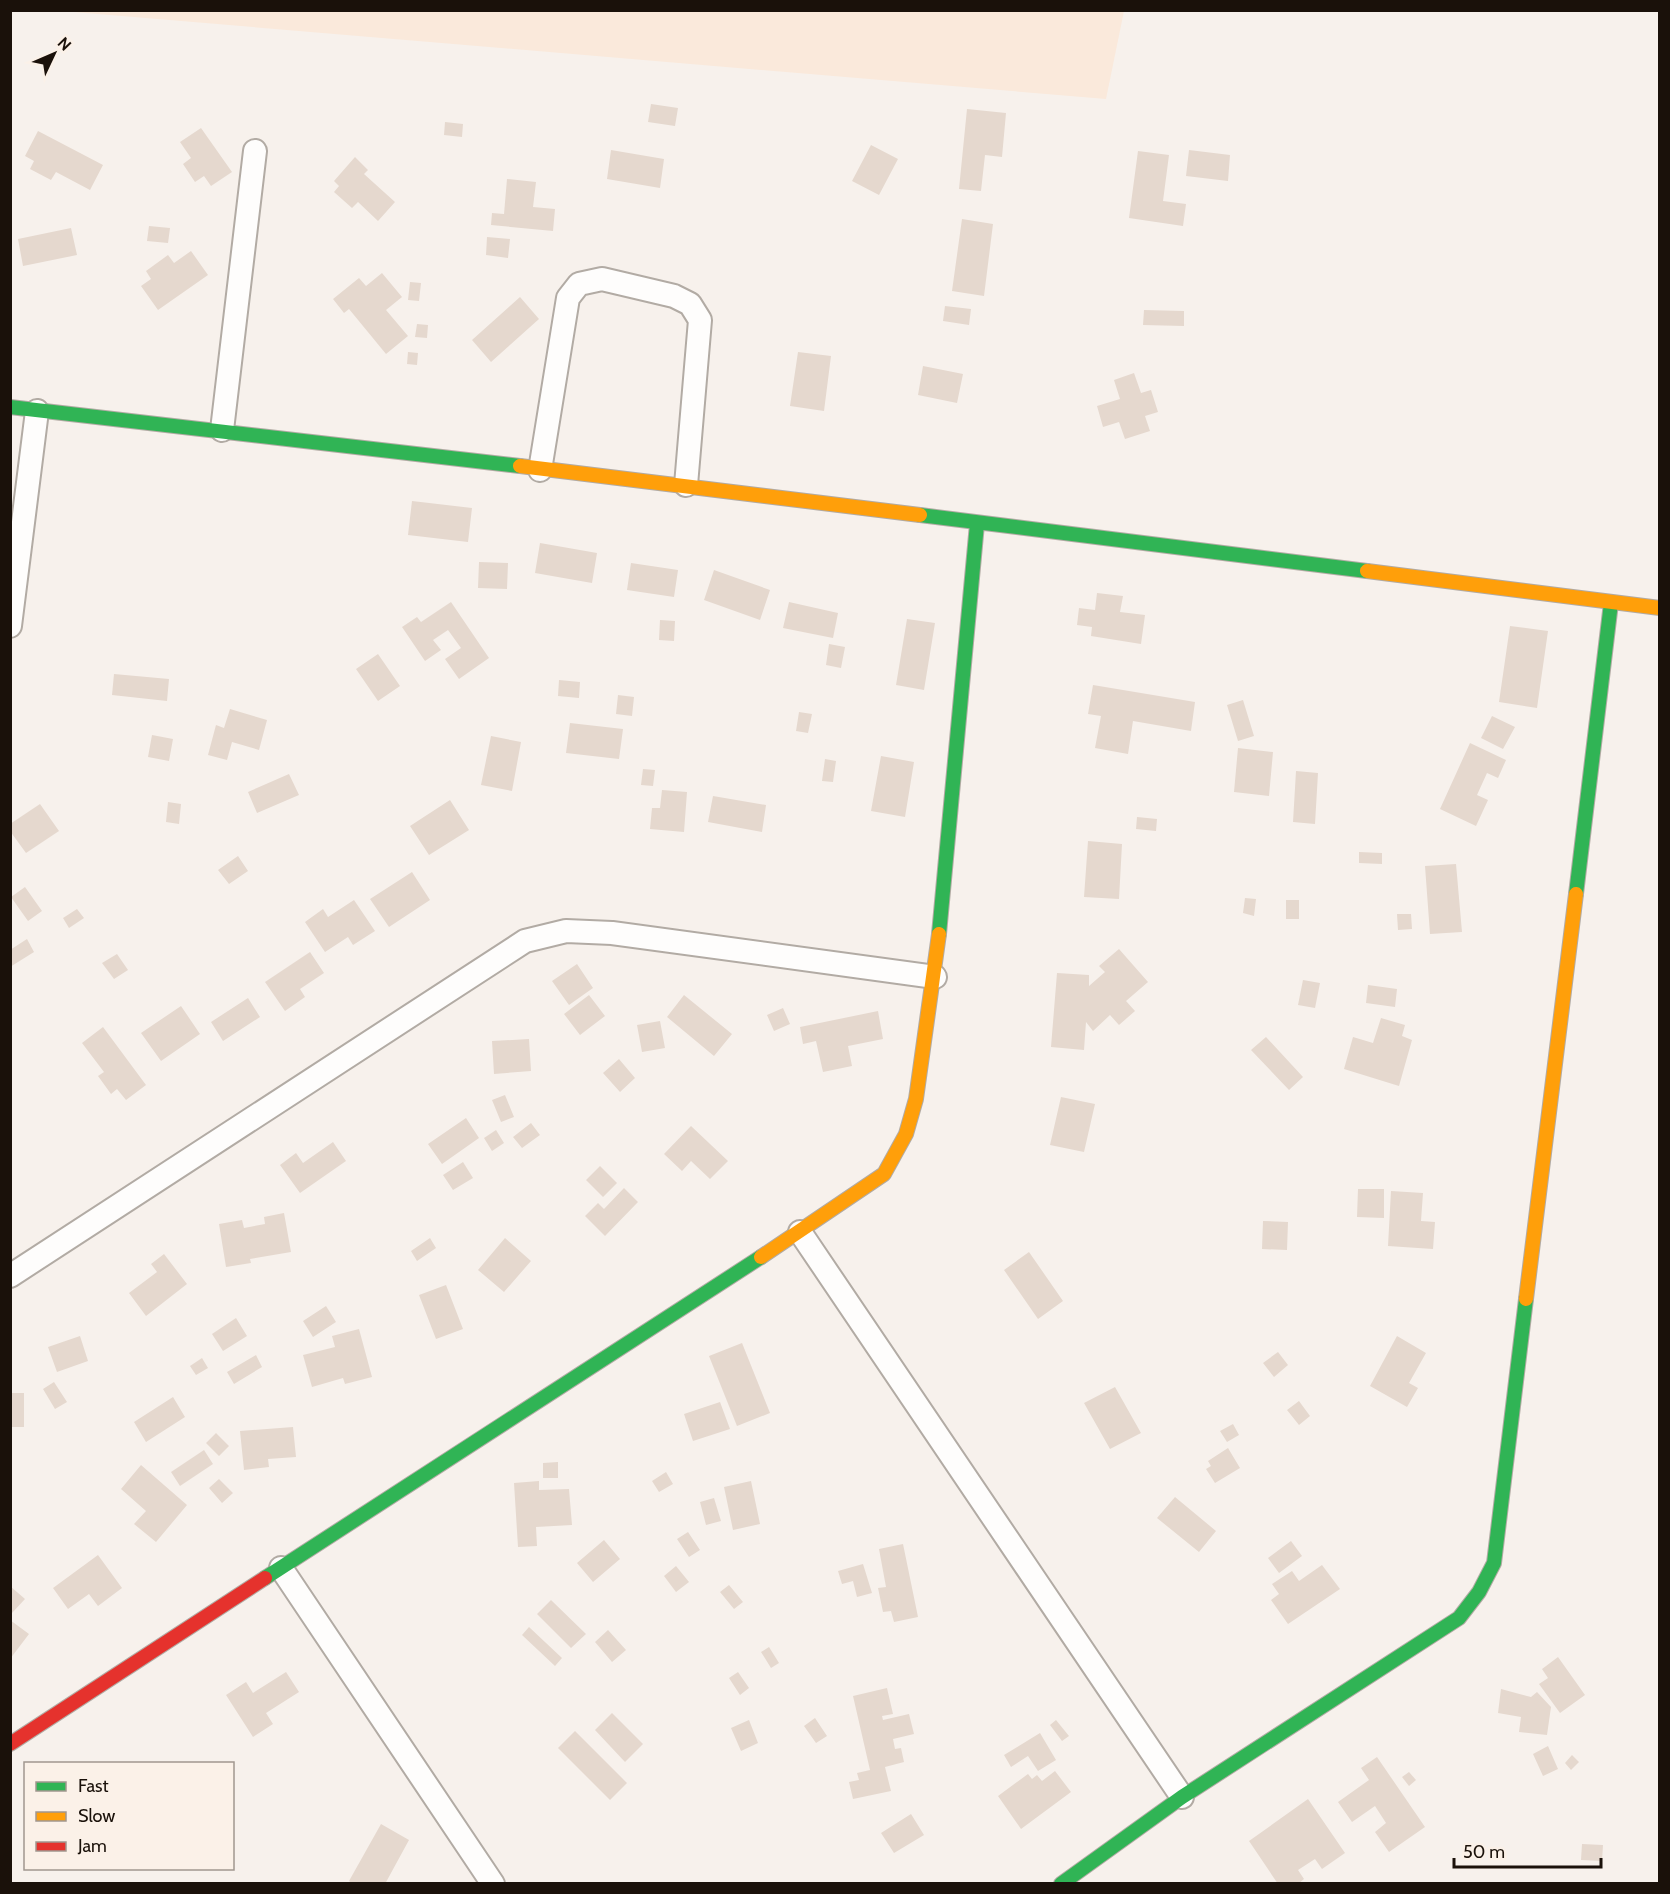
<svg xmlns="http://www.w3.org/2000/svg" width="1670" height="1894" font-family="Cabin,sans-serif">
  <rect width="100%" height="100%" fill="#f7f1ec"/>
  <path fill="#fae9db" d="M62,11l1062,-1v1l-18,88z"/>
  <path fill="#e5d8ce" d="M651,104l27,4 -3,18 -27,-4z
    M967,109l39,4 -4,44 -17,-2 -4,36 -22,-2z
    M445,122l18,2 -1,13 -18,-2z
    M201,128l31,44 -21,14 -7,-10 -9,6 -12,-18 8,-6 -11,-16z
    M38,131l65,34 -13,25 -34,-18 -5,8 -21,-11 4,-8 -9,-5z
    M871,145l27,14 -19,36 -27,-14z
    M611,150l53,9 -4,29 -53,-9z
    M1189,150l41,5 -2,26 -42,-5z
    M1138,151l31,4 -6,46 23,3 -3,22 -54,-8z
    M355,157l13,13 -4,4 31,28 -17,19 -20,-19 -6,6 -18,-16 5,-6 -5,-5z
    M507,179l29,3 -3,25 22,2 -2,22 -62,-6 1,-12 12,1z
    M962,219l31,5 -9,72 -32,-5z
    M149,226l21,2 -2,15 -21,-2z
    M71,228l6,27 -54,11 -5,-27z
    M487,237l23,2 -2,19 -22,-3z
    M191,251l17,24 -50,35 -17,-24 10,-7 -5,-8 22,-16 6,8z
    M382,273l20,24 -16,13 22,26 -22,18 -37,-45 -5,4 -11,-14 26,-21 7,8z
    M410,282l11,1 -2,18 -11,-1z
    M520,297l19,22 -48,43 -19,-22z
    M945,306l26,3 -2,16 -26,-4z
    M1144,310l40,1v15l-41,-1z
    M417,324l11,1 -1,13 -12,-1z
    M408,352l10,1 -1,12 -10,-1z
    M798,352l33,4 -7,55 -34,-5z
    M923,366l40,8 -6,29 -39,-8z
    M1134,373l7,20 10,-3 7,22 -13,4 5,15 -25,8 -6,-17 -16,5 -6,-21 23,-7 -6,-19z
    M412,501l60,7 -4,34 -60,-7z
    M540,543l57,10 -5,30 -57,-10z
    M479,562l29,1 -1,26 -29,-1z
    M631,563l47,7 -4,27 -47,-7z
    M714,570l56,20 -10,30 -56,-20z
    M1097,593l26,3 -3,16 25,3 -4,29 -50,-8 1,-9 -15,-2 2,-17 16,2z
    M451,602l38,56 -30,21 -14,-20 16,-11 -13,-18 -15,10 8,10 -16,11 -23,-34 15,-10 4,5z
    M789,602l49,11 -5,25 -50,-10z
    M907,619l28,4 -11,67 -28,-5z
    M660,620l15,1 -1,20 -15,-1z
    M1510,626l38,5 -11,77 -38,-6z
    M829,644l16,3 -4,21 -15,-3z
    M378,654l22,32 -22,15 -22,-32z
    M114,674l55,5 -2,22 -55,-6z
    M559,680l21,2 -1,16 -21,-2z
    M1093,685l102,17 -4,29 -58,-10 -5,33 -33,-6 6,-32 -13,-2z
    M618,695l16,2 -2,19 -16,-2z
    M1243,700l11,36 -16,5 -11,-36z
    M230,709l37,11 -8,30 -27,-8 -5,18 -19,-5 8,-30 8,3z
    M799,712l13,2 -4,19 -12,-2z
    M1492,716l23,11 -12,22 -22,-11z
    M570,723l53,6 -4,30 -53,-6z
    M152,735l21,4 -4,22 -21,-4z
    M491,736l30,6 -9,49 -31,-6z
    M1470,743l36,17 -8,18 -11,-5 -10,22 11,5 -12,26 -36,-17z
    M1238,748l35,4 -4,44 -35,-4z
    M881,756l33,6 -9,55 -34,-6z
    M825,759l11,2 -3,21 -11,-1z
    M643,769l12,1 -2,16 -12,-1z
    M1296,771l22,2 -3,51 -22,-2z
    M289,774l10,21 -42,18 -9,-21z
    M662,790l25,2 -3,40 -34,-3 2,-21h8z
    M713,796l53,9 -4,27 -54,-10z
    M450,800l19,30 -40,25 -19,-29z
    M168,802l13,2 -2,20 -13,-2z
    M40,804l19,27 -33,22 -16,-22v-7z
    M1137,817l20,2 -1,12 -20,-2z
    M1088,841l34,3 -3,55 -35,-2z
    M1359,852l23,1v11l-23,-1z
    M238,856l10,15 -19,13 -11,-14z
    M1456,864l6,68 -32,2 -5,-68z
    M412,872l18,28 -41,27 -19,-28z
    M25,887l17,24 -14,10 -17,-24z
    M1245,898l11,1 -2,17 -11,-3z
    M354,900l21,31 -22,14 -5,-8 -23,15 -20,-30 18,-13 5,8z
    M1286,900h13v19h-13z
    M77,909l7,9 -15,10 -6,-10z
    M1397,914h14l1,15 -14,1z
    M27,939l7,13 -24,15v-17z
    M1119,949l29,33 -22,19 9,10 -16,14 -9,-10 -17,16 -7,-9 -2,28 -33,-3 6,-74 32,2v11l16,-14 -6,-6z
    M310,952l14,21 -24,16 5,8 -20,14 -20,-29z
    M117,954l11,16 -14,9 -12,-16z
    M577,964l16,24 -24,17 -17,-24z
    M1303,980l17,3 -5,25 -17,-3z
    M1368,985l29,4 -2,18 -29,-4z
    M589,995l16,21 -25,19 -16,-21z
    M684,995l48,39 -18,22 -47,-39z
    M248,998l12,19 -37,24 -12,-19z
    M181,1006l19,28 -39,27 -20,-28z
    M783,1008l7,16 -16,7 -7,-16z
    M878,1011l5,28 -35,7 4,20 -29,6 -7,-31 -13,3 -3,-17z
    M1381,1018l24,7 -3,11 10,4 -13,46 -55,-17 9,-32 20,6z
    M660,1021l5,27 -23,4 -5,-27z
    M103,1027l43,58 -20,15 -9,-11 -6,5 -13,-18 6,-4 -22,-29z
    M1266,1037l37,40 -14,13 -38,-40z
    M529,1039l2,32 -37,3 -2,-33z
    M619,1059l16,19 -15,14 -17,-19z
    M505,1095l9,22 -13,5 -9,-22z
    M1061,1097l34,7 -11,48 -34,-7z
    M466,1118l13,20 -37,26 -14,-20z
    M531,1123l9,12 -18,13 -9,-11z
    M691,1126l37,35 -18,18 -19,-18 -9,10 -18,-17z
    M496,1130l8,13 -12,8 -8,-13z
    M333,1142l13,19 -46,32 -20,-28 16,-12 7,10z
    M463,1162l10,16 -20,12 -10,-15z
    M600,1166l17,17 -14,14 -17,-17z
    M624,1188l14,14 -33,34 -20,-20 13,-13 6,6z
    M1358,1189h26v29l-27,-1z
    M1391,1191l32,2 -2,28 14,1 -2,27 -45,-3z
    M284,1213l7,39 -41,7 1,4 -25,4 -7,-43 23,-4 2,8 21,-4 -1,-7z
    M1263,1221l25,1 -1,28 -25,-1z
    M430,1238l6,10 -19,13 -6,-10z
    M505,1238l26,23 -27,31 -26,-22z
    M1029,1252l34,49 -25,18 -34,-49z
    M164,1254l23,30 -41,32 -17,-23 28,-21 -6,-8z
    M446,1285l17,44 -27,10 -17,-44z
    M326,1306l10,16 -23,15 -10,-16z
    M236,1318l11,18 -24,15 -11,-17z
    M359,1329l13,48 -27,7 -2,-6 -31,9 -9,-32 32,-8 -3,-11z
    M80,1336l8,25 -31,11 -9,-25z
    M1397,1336l29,17 -17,30 9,5 -11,19 -37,-21z
    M742,1343l28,70 -33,13 -28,-70z
    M1278,1352l10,13 -14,12 -11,-14z
    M256,1355l6,12 -28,17 -7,-12z
    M202,1358l6,10 -12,7 -6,-9z
    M54,1382l13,20 -12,7 -12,-20z
    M1115,1387l26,46 -31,16 -26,-46z
    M10,1393h14v34h-14z
    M173,1397l12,20 -39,25 -12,-20z
    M1299,1401l11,15 -11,9 -12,-15z
    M720,1402l10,27 -37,12 -9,-27z
    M1233,1424l6,11 -12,7 -7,-11z
    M293,1427l3,30 -28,2 1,8 -25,3 -4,-39z
    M216,1433l13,13 -10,10 -13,-13z
    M1228,1448l12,20 -25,15 -9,-14 5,-3 -3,-5z
    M204,1450l9,14 -33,22 -9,-14z
    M558,1462v16h-15v-15z
    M141,1465l46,40 -31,37 -22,-18 12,-13 -25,-22z
    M666,1472l7,12 -14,8 -7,-11z
    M219,1479l14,14 -11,10 -13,-15z
    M539,1481v9l30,-1 3,36 -36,2 1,19 -19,1 -4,-64z
    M751,1481l9,43 -27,6 -9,-43z
    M1175,1497l41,34 -17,21 -42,-34z
    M714,1498l7,23 -15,4 -6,-23z
    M688,1532l12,18 -11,7 -12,-18z
    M604,1540l16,19 -27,23 -16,-19z
    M1291,1541l11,15 -23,17 -11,-15z
    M903,1544l15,73 -24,5 -3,-11 -8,1 -5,-24 8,-1 -7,-38z
    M98,1555l24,33 -24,18 -9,-12 -21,15 -15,-21z
    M863,1564l9,29 -15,4 -4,-16 -11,3 -4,-13z
    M1322,1565l18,24 -52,35 -17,-24 8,-6 -7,-10 20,-13 7,10z
    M676,1566l13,16 -13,10 -12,-16z
    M729,1585l14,17 -9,7 -14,-17z
    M10,1586l15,13 -13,14 -2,-2z
    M551,1600l35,34 -15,14 -34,-34z
    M10,1620l19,14 -19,25z
    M529,1627l33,31 -7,8 -33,-31z
    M608,1630l18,20 -14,12 -17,-20z
    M769,1647l10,16 -8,5 -10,-16z
    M1558,1657l27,38 -25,18 -21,-29 9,-6 -6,-9z
    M286,1672l13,20 -33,21 7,11 -20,13 -27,-42 20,-13 7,11z
    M738,1672l11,16 -9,7 -11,-17z
    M887,1688l6,26 -11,2 1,4 26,-6 5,20 -21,5 2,10 6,-1 3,14 -19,5 6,24 -38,8 -4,-17 10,-2 -2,-7 13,-3 -17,-74z
    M1501,1689l30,8 6,-5 14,15 -4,28 -28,-3 2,-15 -23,-4z
    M612,1713l31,31 -18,18 -30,-32z
    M815,1718l12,18 -11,7 -12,-17z
    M749,1720l9,23 -17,8 -10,-23z
    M1056,1720l13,16 -7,5 -12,-16z
    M575,1731l52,52 -17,17 -52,-52z
    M1040,1733l16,27 -18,11 -10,-15 -17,11 -7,-12z
    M1548,1746l10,23 -15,7 -10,-22z
    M1572,1755l7,7 -8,8 -6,-7z
    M1377,1757l48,70 -36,25 -14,-20 11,-9 -11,-17 -23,16 -14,-20 31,-22 -8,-12z
    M1055,1771l16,21 -50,37 -23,-33 30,-22 4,5 5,-4 5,6z
    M1409,1772l7,8 -7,6 -7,-9z
    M1308,1799l37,54 -23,16 -7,-10 -17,11 6,9 -6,5h-20l-29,-43z
    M911,1814l13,21 -30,18 -13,-20z
    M381,1824l28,16 -24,44h-32l-4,-3z
    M1582,1844l21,1 -1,16 -21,-1z"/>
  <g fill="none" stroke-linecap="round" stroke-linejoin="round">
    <defs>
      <path id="street" d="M222,430l33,-279
        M540,470l28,-172 11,-14 23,-5 72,17 16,8 10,16 -14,165
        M10,626l27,-215
        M800,1232l382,565
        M10,1276l515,-335 41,-10 46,2 323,44
        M281,1568l212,316"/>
      <path id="fast" d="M10,407l510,59
        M920,515l447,56
        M1576,894l35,-291
        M939,934l38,-410
        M265,1578l496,-321
        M1061,1884l121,-87 277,-179 20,-26 15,-29 32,-264"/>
      <path id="slow" d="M520,466l400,49
        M1367,571l293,37
        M761,1257l123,-83 22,-40 10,-35 23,-165
        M1526,1299l50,-405"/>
      <path id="jam" d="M10,1744l255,-166"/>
    </defs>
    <use href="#street" stroke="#b2aba4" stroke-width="26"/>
    <use href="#fast" stroke="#b2aba4" stroke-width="16"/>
    <use href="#slow" stroke="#b2aba4" stroke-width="16"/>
    <use href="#jam" stroke="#b2aba4" stroke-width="16"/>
    <use href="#street" stroke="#fefdfc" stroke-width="22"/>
    <use href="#fast" stroke="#30b455" stroke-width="14"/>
    <use href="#slow" stroke="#ff9f0a" stroke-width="14"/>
    <use href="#jam" stroke="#e5322d" stroke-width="14"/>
  </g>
  <rect width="1670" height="1894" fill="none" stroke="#1a110a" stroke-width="24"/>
  <rect x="24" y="1762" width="210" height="108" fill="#fbf1e8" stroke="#a1978f" stroke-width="1.5"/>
  <rect x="36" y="1782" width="30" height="9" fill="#30b455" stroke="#a1978f" stroke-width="1.5"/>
  <text x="78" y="1792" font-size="18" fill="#1a110a">Fast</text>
  <rect x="36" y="1812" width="30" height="9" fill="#ff9f0a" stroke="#a1978f" stroke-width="1.5"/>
  <text x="78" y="1822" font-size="18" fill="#1a110a">Slow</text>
  <rect x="36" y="1842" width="30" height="9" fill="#e5322d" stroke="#a1978f" stroke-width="1.5"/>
  <text x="78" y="1852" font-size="18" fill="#1a110a">Jam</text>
  <g transform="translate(54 54) rotate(46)" stroke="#fbf1e8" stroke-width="4.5" paint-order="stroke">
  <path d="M0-4.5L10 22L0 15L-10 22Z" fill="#1a110a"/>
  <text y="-9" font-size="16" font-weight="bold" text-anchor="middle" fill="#1a110a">N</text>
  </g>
  <path d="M1454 1858v9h147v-9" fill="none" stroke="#1a110a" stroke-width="3"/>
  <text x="1463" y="1858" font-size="18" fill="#1a110a" stroke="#fbf1e8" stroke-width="4.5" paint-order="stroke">50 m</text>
</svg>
